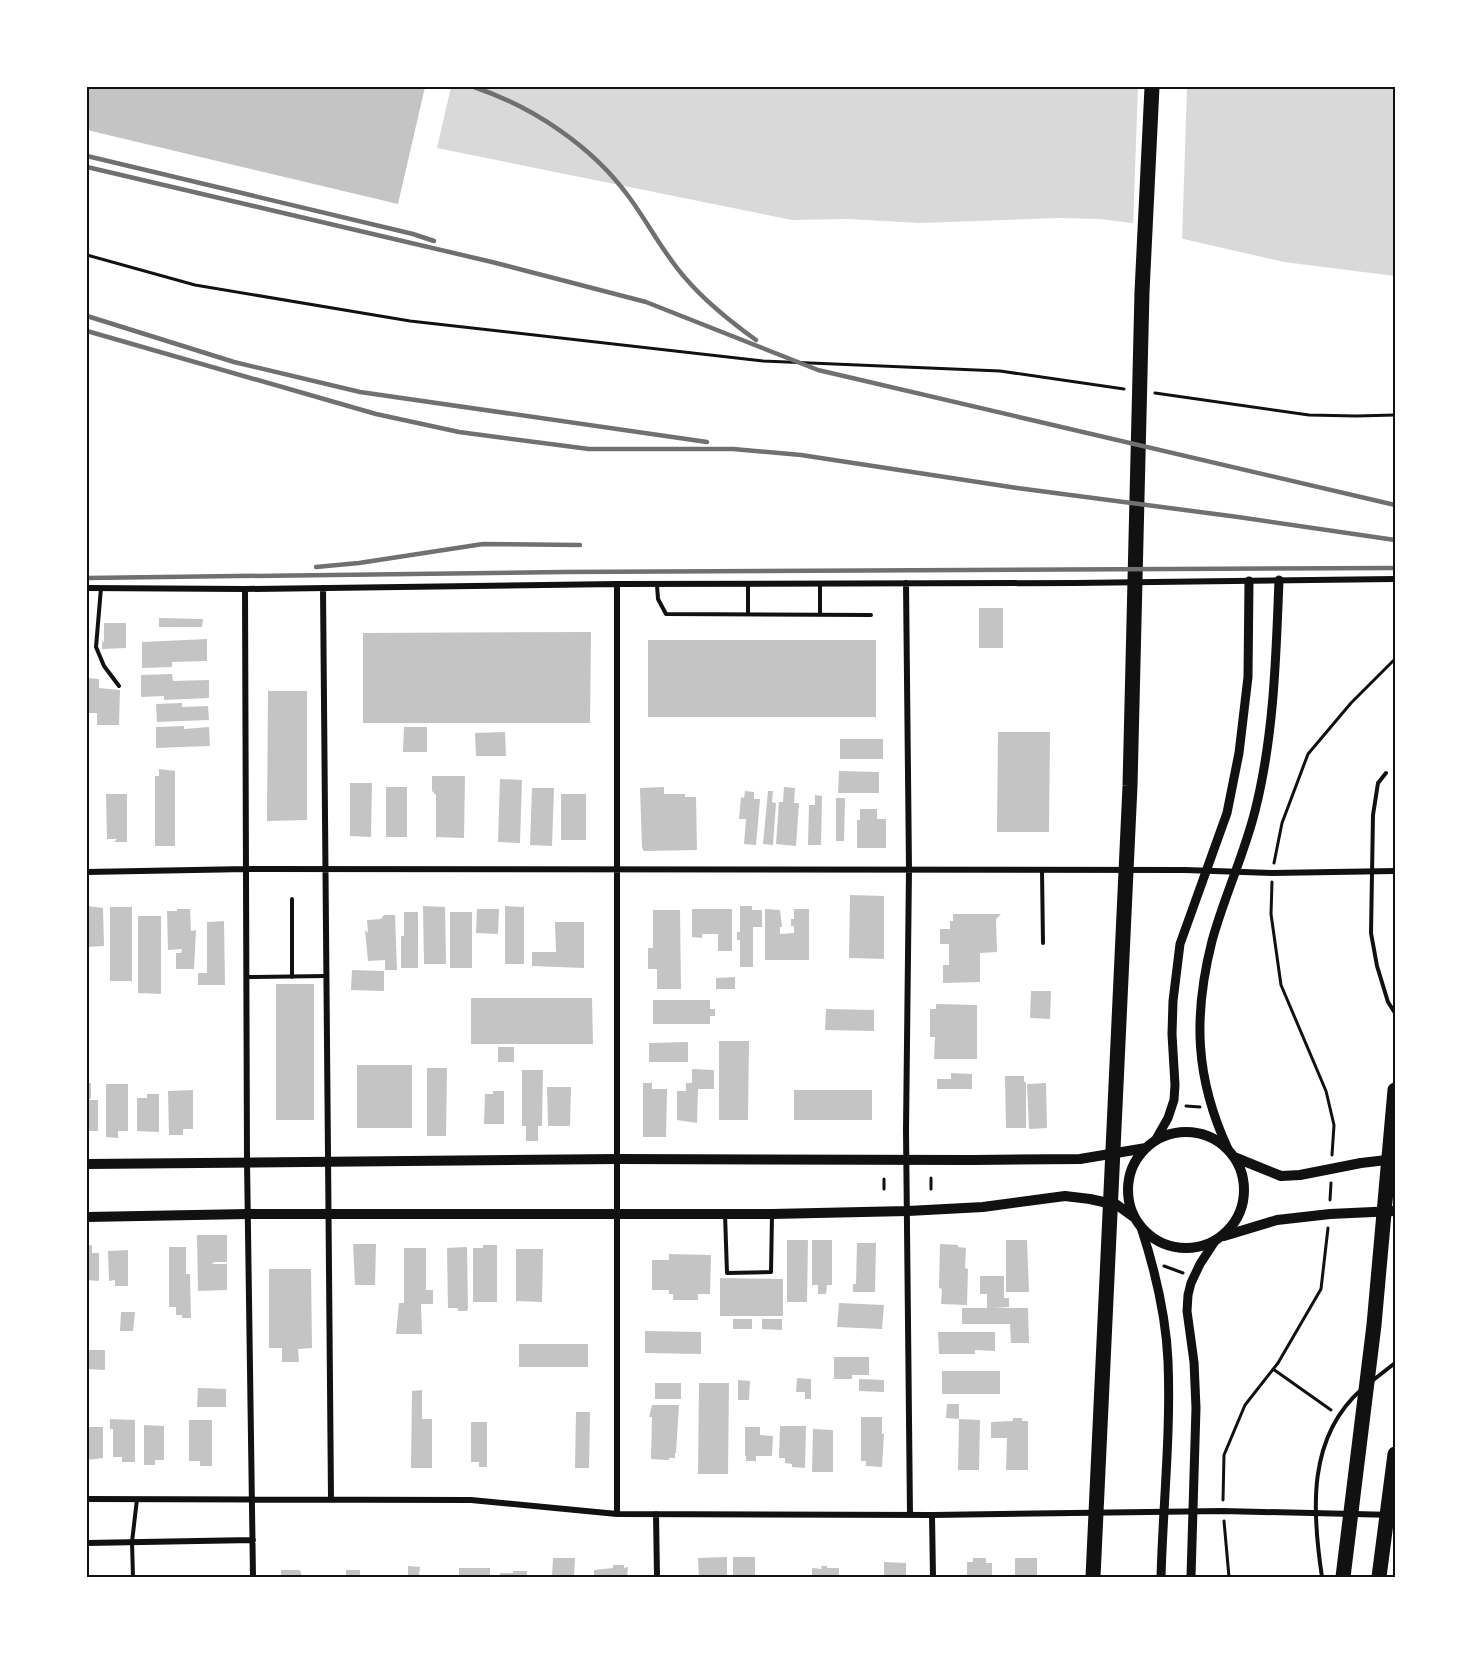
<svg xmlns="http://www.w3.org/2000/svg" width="1482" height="1664" font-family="Mulish,sans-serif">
  <rect width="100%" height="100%" fill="#fff"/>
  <path fill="#d9d9d9" d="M451,87h944v189l-111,-14 -105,-24 -47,-15 -33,-4 -40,-1 -139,5 -72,-4 -56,1 -355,-72z"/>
  <path fill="#fff" d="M1138,87h49l-5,155 -49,-15z"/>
  <path fill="#c4c4c4" d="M87,87h338l-27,117 -311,-74z
    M979,608h24v40h-24z
    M159,618l44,1 -1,8h-43z
    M104,623h22v25l-24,1v-9l2,3z
    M591,632l-1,91h-227v-90z
    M207,639v22l-35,1v5l-30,1v-26z
    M648,640h228v77h-228z
    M172,674l1,7 36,-1v18l-45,2v-4l-23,1v-22z
    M87,678l12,1v9l21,2 -1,35h-22v-12h-10z
    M268,691h39v129l-40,1z
    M182,703v4l26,-1 1,14 -52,2 -1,-18z
    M184,726v3l25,-2 1,19 -54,2v-21z
    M404,727h23v25h-24z
    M505,732l1,24h-30l-1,-23z
    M998,732h52l-1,100h-52z
    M840,739h43v20h-43z
    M159,769l16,2v75h-20v-70h4z
    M839,771l40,1v21h-41z
    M432,776h33l-1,62 -28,-1v-42l-4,-4z
    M500,779l22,1 -2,63 -22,-1z
    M350,783h22l-1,54 -21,-1z
    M386,787h21v50h-21z
    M664,787v7h21v3h11l1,53 -53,1 -2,-3 -2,-60z
    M784,787l11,1 -1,15h5l-3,43 -20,-2 3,-42h4z
    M532,788h22l-2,58 -22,-1z
    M745,791l9,1v7h6l-4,46 -12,-1 2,-25h-7l2,-22 3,1z
    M768,791h5l-1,11 4,1 -3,42 -10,-1z
    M87,793h2v55h-2z
    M106,794h21v48h-13l3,-3h-10z
    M561,794h25v46h-25z
    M815,795l7,1 -1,49h-13l1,-40h6z
    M836,798h9l-1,43h-8z
    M860,809h17v10h9v29h-29v-28h3z
    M850,895l34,1v63l-35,-1z
    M87,906l16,2 1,38 -17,1z
    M423,906l22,1 1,57h-22z
    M505,906l19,1v57h-19z
    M740,906h12v4h10v17h-9v40h-13v-27h-3v-8h3z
    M110,907h22v74h-22z
    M177,909h13l1,22 5,-1 -2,39h-18v-16h5l1,-4 -14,1 -1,-39h10z
    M477,909h22l-1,25 -22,-1z
    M692,909h40v42h-14v-17h-16v4l-10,-1z
    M765,909l15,1 2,17h-2v7l14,-1v-7h-3v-7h3v-10h15v51h-44z
    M653,910h27l1,79h-24v-20h-9v-21h5z
    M404,912h14v56h-17v-32h3z
    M450,912h22v56h-22z
    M953,914h48l-5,5 1,33 -17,1v29l-37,1v-18h6v-21h-9v-15h10v-8h3z
    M384,915h11l2,55h-12v-10l-17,1 -3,-31 3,3 -1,-13 14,-1z
    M138,916h23v78l-23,-1z
    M224,921l1,64h-27v-12h9v-51z
    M555,922h29v46l-52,-2v-14h24z
    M352,970l32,1v20l-33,-1z
    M735,977v12h-19v-11z
    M276,984h38v136h-38z
    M1031,991h20l-1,28 -20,-1z
    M471,998h121l1,46h-122z
    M653,1000h57v9h5v7h-5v8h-57z
    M936,1004l41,1v54h-43l1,-22h-5v-28h6z
    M826,1009l48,1v21l-49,-1z
    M719,1041h30l-1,79h-29z
    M688,1042v20h-39v-19z
    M498,1047h16v15h-16z
    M357,1065h55v63h-55z
    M427,1068h20l-1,68h-19z
    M692,1069l22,1v19h-16l-1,34 -20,-3v-29h9v-8h6z
    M522,1070h21l-1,56h-4v15h-12v-15h-4z
    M951,1073l21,1v15h-35v-10h14z
    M1005,1076h19v6h2v46h-20z
    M87,1083h4v15l-2,2h9v31h-11z
    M643,1083h9v6h15l-1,48h-23z
    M1046,1083l1,45 -18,1 -2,-45z
    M106,1084h22v47h-10v7l-12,-1z
    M547,1087h24l-1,39h-22z
    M193,1090v39h-10v6h-14l-1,-44z
    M794,1090h78v30h-78z
    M493,1091h11v33h-20l1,-30h8z
    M147,1094h12v38l-22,-1v-33h10z
    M197,1235h30v27h-13l-2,2h15v26l-29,1z
    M787,1240h21l-1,62h-20z
    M812,1240h20v45h-5l-1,9h-8v-9h-6z
    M1006,1240h21l2,52h-23z
    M857,1243h19l-1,49h-22v-8h3z
    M353,1244h23l-1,41h-20z
    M940,1244l18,1v2l8,1 -1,20 3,1 -1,36 -26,-1 1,-15 -3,-1z
    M92,1245v8h7v28l-12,-1v-34z
    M483,1245h14v57h-24v-54h10z
    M169,1247h17v27h4l1,44h-9v-3h-6v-8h-7z
    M467,1247l1,61 -1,3h-9v-3h-10l-1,-60z
    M404,1248h22v42h7v14h-12l1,30h-26l3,-31h5z
    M516,1249h27l-1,53 -26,-1z
    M128,1250v36h-13v-6l-6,1 -1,-30z
    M669,1254l42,1 -1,39h-12v6h-25v-6h-4v-4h-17v-30h17z
    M269,1269h42l1,79 -14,1 1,13h-17v-14h-13z
    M980,1276h24v22h5v9l-15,1h34l1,35h-18l-1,-19h-48v-16h25v-14h-7z
    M720,1278l63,1v37h-63z
    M839,1303l45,2 -2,24 -45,-2z
    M121,1312h14l-2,19h-13z
    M733,1319h19v10h-19z
    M762,1319h20v11l-20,-1z
    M645,1331l56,1v22l-56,-1z
    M938,1332h57v19l-20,-1v4h-36z
    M519,1344h69v23h-69z
    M87,1350h18v20l-18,-1z
    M834,1357h35v18h-17v4h-18z
    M942,1371h58v23h-58z
    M797,1378l14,1v20h-6v-7h-9z
    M859,1379l25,1v12l-25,-1z
    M738,1380l12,1 -1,19h-11z
    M655,1383h26v16h-26z
    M699,1383h30l-1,91h-30z
    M198,1388l28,1v18h-29z
    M422,1390v29h10v49h-21l1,-77z
    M947,1404h12v15l-13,-1z
    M652,1405h27l-3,48h-1v5h-6v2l-18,-1 1,-42h-3z
    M576,1412h14l-1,56h-14z
    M861,1417h21v17h2l-2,33 -16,-1v-5h-5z
    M1013,1418h9v3h6v49h-22l1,-32h-16v-16l22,-1z
    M110,1419l25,1v42h-13v-5h-9v-28h-3z
    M959,1419l21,1 -1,50h-21z
    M189,1420h23v46h-12v-5h-11z
    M471,1422h16v45h-8v-5h-8z
    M144,1425l20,1v34h-9v5h-11z
    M780,1426h26l-1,42 -13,-1v-3l-7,-1v-5h-6z
    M87,1427h16v31l-16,2z
    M745,1427h15v8l13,1 -1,20h-16v5h-10v-5h-1z
    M813,1429l20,1v42h-21z
    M727,1557v20h-28l-1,-19z
    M733,1557h22v20h-22z
    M553,1558h22l-1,19h-22z
    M973,1558h13v5h6v14h-25v-15h6z
    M1015,1558h22v19h-22z
    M884,1562l22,1v14h-22z
    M613,1565h11v3l4,-1 -1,10h-33v-7l19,-2z
    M408,1566l12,1 -1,9h-11z
    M821,1566h6v2h12v9h-27v-9l10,1z
    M459,1568h31v9h-31z
    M281,1570h19l2,7h-21z
    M346,1570h14v7h-14z
    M513,1571h14v6h-27v-4h13z"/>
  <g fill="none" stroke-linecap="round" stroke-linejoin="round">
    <path stroke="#111" stroke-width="3" d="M87,255l108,30 215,36 353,40 237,10 124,18
      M1155,393l154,22 47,1 39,-1
      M1274,863l8,-40 26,-69 43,-51 44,-44
      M1272,882l-1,32 10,71 45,106 8,34 -2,30
      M1186,1106l14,1
      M884,1179v10
      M931,1189v-11
      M1330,1200l1,-17
      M1164,1266l19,7
      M1273,1369l58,41
      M1223,1500l1,-45 21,-50 33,-42 43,-74 7,-61
      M1224,1521l5,56"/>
    <path stroke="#111" stroke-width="4" d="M748,584v30
      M657,585l1,14 8,15 205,1
      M101,588l-5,59 8,19 15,20
      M820,615v-31
      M1386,773l-8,10 -5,32 -2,118 6,33 11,36 7,11
      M1042,871l1,72
      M292,899v78
      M248,977l78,-1
      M725,1214l2,59 44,-1 1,-57
      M1372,1381l23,-18
      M133,1577l-1,-35 5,-43
      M1322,1577c-10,-66 -15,-140 40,-188"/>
    <path stroke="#111" stroke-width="6" d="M906,583l3,286 -3,261 4,385
      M87,588l158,1 372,-5 458,-1 320,-4
      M323,588l8,910
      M245,589l2,572 6,416
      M87,872l160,-3 938,1 87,3 123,-2
      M87,1499l384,1 146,14 315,1 291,-4 172,4
      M617,1514v-930
      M656,1514l1,63
      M932,1515l1,62
      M87,1543l166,-3"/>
    <path stroke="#111" stroke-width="9" d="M1155,1141l13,-23 6,-18 1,-15 -3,-51 1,-33 7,-57 47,-131 12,-60 9,-76 1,-96
      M1228,1149c-33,-71 -35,-133 -16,-208 12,-44 32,-86 43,-130 19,-75 21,-154 24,-231
      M1141,1227c14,43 25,88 27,134 3,72 -5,144 -7,216
      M1191,1577l5,-169 -2,-46 -7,-51 1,-16 3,-12 9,-19 15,-23"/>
    <path stroke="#111" stroke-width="10" d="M1128 1190a58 58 0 1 1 116 0a58 58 0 1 1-116 0Z
      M1234,1157l47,19 19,-1 61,-12 34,-4
      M87,1164l531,-5 354,1 108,-1 66,-11
      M87,1217l161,-3h524l136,-3 75,-4 82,-11 25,3 27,6 18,13
      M1224,1236l53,-16 53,-6 65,-3"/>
    <path stroke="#111" stroke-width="15" d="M1093,1577l37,-791 12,-494 10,-205
      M1343,1577l31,-252 21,-235
      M1379,1577l16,-123"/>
    <path stroke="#707070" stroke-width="4.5" d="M474,87c59,20 118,59 155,110 20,27 35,58 58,83 20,23 44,42 69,60
      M87,156l326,78 21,7
      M87,167l405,95 154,40 172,68 577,135
      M87,316l147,46 126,30 347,50
      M87,331l289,83 83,18 130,17h144l68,6 216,33 221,29 157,23
      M316,567l43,-4 124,-19 97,1
      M87,578l477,-6 831,-4"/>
  </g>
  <rect width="1482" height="1664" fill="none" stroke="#ffffff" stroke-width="177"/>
  <rect x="88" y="88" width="1306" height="1488" fill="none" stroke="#111" stroke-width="2"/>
</svg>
